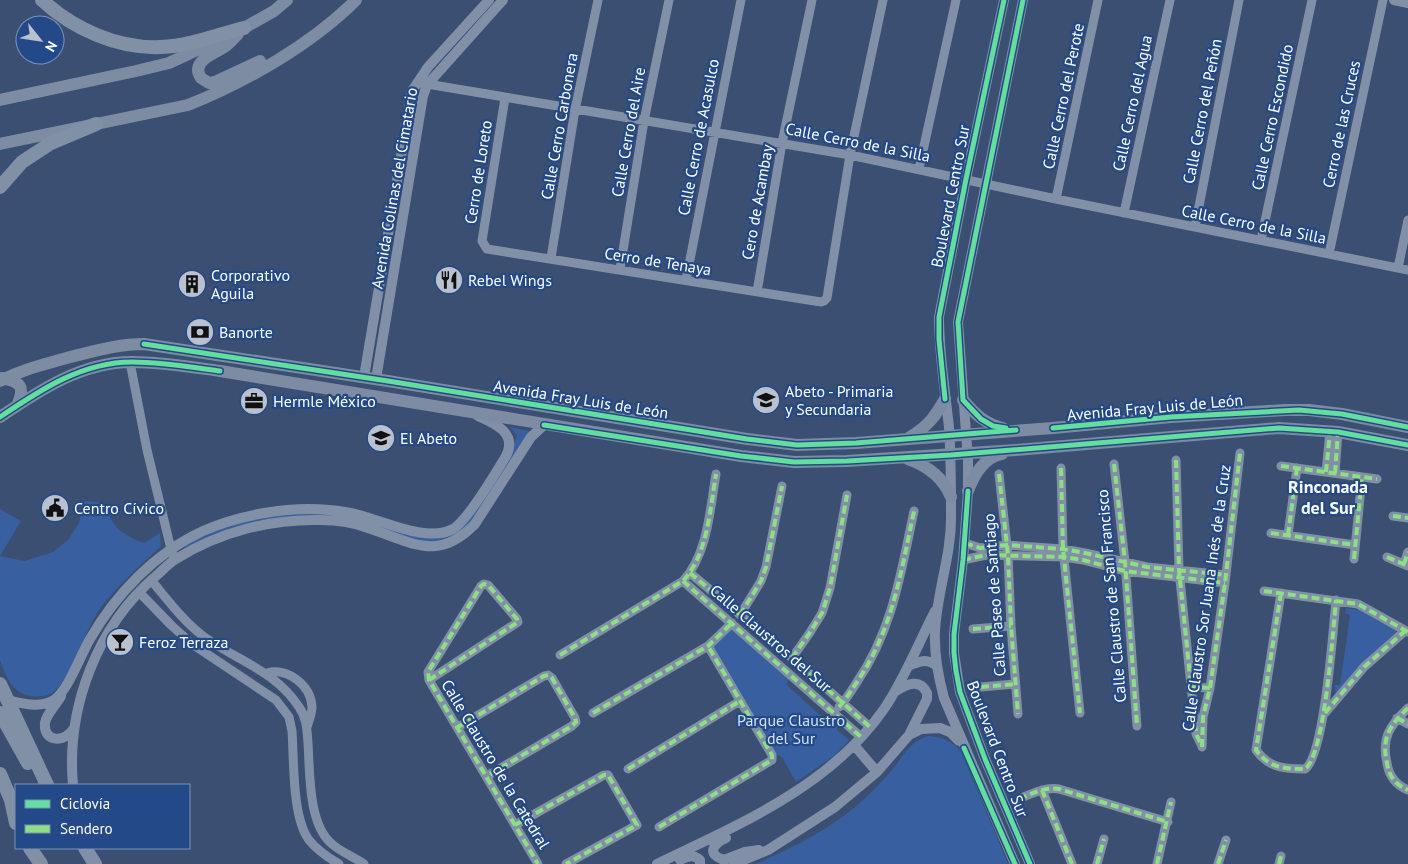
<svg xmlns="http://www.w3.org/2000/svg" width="1408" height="864" font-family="'PT Sans',sans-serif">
  <rect width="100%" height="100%" fill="#3b4f72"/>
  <path fill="#385f9f" d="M510,427l19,4 -54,92 -35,20h-18l-54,-20 -73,-6 -34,3 -22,6 -33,11 -21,11 -1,-3 52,-23 56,-9h49l55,15 60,1 53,-73 8,-20z
    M84,501l20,2c10,25 13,29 40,40l16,-10 1,13c-22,21 -47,42 -64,67 -12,19 -29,71 -45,80 -6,4 -15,4 -22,3 -19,-4 -24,-20 -30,-36v-151l21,12 -21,35 24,5 29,-9 15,-12 11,-17z
    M1346,608l14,2 36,20v7l-60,56 -2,-8h6l10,-70 -5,-2z
    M732,623l57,50 -2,12 38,35 4,-11 9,7 -1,14 12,10 -14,15 -39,27 -14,-25 -9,-3 -65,-108z
    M928,736c14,1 24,4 33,16l47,112h-253c38,-16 75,-35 106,-62 12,-11 24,-23 34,-36 10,-13 16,-25 33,-30z"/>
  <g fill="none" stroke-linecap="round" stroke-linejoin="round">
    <path stroke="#8290a7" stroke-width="9" d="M421,83l429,72 206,44 352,71
      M505,98l-23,143 5,8 334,53 3,-1 3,-3 23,-143 33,-155
      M919,169l37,-169
      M1056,199l42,-199
      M1124,213l46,-213
      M1195,227l44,-227
      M1261,240l51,-240
      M1329,254l54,-254
      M551,258l24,-148 23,-110
      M1398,268l10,-48
      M620,269l24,-148 25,-121
      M686,280l55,-280
      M757,292l25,-149 30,-143
      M130,362l17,88 24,99 4,10
      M1176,460l3,110 17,164 5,10
      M1114,464l11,98 12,164
      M1281,466l96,13
      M1061,468l2,81 17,164
      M1326,472l4,-41
      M1335,473l3,-41
      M999,474l9,81 3,71 7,88
      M1393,516l15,2
      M1271,533l84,12
      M1288,535l9,-67
      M965,543l15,5 27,-3 56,4 22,4 62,14 79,8
      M1387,557l21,9
      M1354,559l8,-82
      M963,560l23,-5 78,2 19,3 42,11 100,12
      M1404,564l4,-12
      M690,573l102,85 78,69
      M151,580c16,19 32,41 52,56 34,25 72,34 96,71 8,11 8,24 9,36 2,30 0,81 24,101 9,8 22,13 32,20
      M683,581l178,156
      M1264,591l94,13 50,28
      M139,592l32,33 21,19 84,56 13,17 3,14c2,28 0,87 17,109 8,10 18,17 30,24
      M1281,593l-25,157c13,18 28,19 49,19 20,-14 28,-140 31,-169
      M740,615l21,-34 5,-14 16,-81
      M973,629l38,-3
      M560,655l123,-74c25,-27 27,-72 33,-107
      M792,658l17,-24 13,-21 8,-25 17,-93
      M267,673c20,-6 44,12 45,34 0,6 -3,14 -5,20
      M429,680l89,-58 -1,-3 -29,-34 -4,-1 -3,2 -53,86 1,8 109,184
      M981,687l34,-3
      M1190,687l20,1
      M839,707c7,-7 13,-17 18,-25 36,-53 44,-110 57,-171
      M1408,708c-18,17 -27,30 -21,55 2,14 9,22 21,27
      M593,713l115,-67 24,-23
      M1325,713l39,-46 41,-36
      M1397,718l11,6
      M458,727l86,-51 4,-1 4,3 23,40 1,4 -4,4 -85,50
      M1202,747l1,-30 7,-29 15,-105 15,-130
      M628,769l112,-68
      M1042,790l30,74
      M1019,799c14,-6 26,-12 40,-10l109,33
      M515,825l89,-50h4l29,50 -71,39
      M659,827l113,-67v-5l-64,-109
      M1097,864l7,-25
      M1157,864l14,-62
      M1218,864l8,-24
      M1279,864l2,-8"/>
    <path stroke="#8290a7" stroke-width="10" d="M1004,0l-38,179 -27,138c0,37 6,73 10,110 2,29 2,58 2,87 1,40 -14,77 -16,117 -1,23 3,45 9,67l71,166
      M1023,0l-65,322 10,138v31l-5,69 -9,74v19l6,39 25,67 45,105
      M1394,0l14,3
      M364,377l48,-286 16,-24 61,-67
      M376,379l47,-283 4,-11 76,-85
      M910,665c11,-4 17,-7 27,1
      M896,691c11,-7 24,-13 31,2v6l-18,36
      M61,696c-4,8 -15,18 -16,27 -2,20 21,20 29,5
      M6,700c16,3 33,9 48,0 15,-11 26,-44 36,-61 26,-45 65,-86 113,-108 36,-16 86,-25 126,-21 12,1 25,3 37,7 24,7 63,25 87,12 14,-8 44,-58 53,-73 12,-23 -12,-33 -28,-40
      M854,745l23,27
      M73,785c-7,-77 24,-159 83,-209 7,-6 13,-13 20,-17 43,-27 94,-40 144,-39 17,0 33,2 48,8 44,14 69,35 107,-4l56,-87 13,-12
      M726,838c-13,6 -20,16 -2,22l21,-8 14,-2
      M680,860c9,-4 13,-6 20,0v4
      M657,864c81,-39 174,-78 227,-155 21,-31 34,-65 51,-98
      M734,864l34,-14 67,-43 42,-35 32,-37 12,-6 19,-1 10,4 9,9"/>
    <path stroke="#7d8ba3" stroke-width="12" d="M238,34c-3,3 -7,8 -11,11 -9,8 -38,15 -26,33l8,5 6,-1 45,-21
      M0,100l136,-29 33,-8 75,-35 30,-17 13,-11
      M0,144l188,-39c58,-23 124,-61 168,-105
      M2,378c20,4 23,9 15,28
      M0,381c23,-12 46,-17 70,-24 25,-6 49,-13 74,-13l244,37 359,58 50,6 59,-2 197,-15 118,-11 114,-7h24l33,4 66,13
      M963,400c12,14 22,24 40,28
      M0,417c40,-27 82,-55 132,-55 29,0 59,5 88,9l521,85 53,6 53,-1 169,-11 263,-22 59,4 70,13
      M910,437c18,-11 25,-20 35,-38
      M908,459c20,7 35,18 43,38
      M968,491c6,-16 15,-33 34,-37"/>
    <path stroke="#8290a5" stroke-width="14" d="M42,0c31,29 76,49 119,47 28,-1 56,-12 83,-19
      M0,187l22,-25 29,-19 45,-19
      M0,684l47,101
      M0,713l28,50
      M0,774l11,26 5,23
      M30,848l11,16
      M85,848l10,16"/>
    <path stroke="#8de07e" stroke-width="4" stroke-dasharray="8 4" stroke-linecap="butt" d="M1176,460l3,110 17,164 5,10
      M1114,464l11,98 12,164
      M1281,466l96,13
      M1061,468l2,81 17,164
      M1326,472l4,-41
      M1335,473l3,-41
      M999,474l9,81 3,71 7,88
      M1393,516l15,2
      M1271,533l84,12
      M1288,535l9,-67
      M965,543l15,5 27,-3 56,4 22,4 62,14 79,8
      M1387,557l21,9
      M1354,559l8,-82
      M963,560l23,-5 78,2 19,3 42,11 100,12
      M1404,564l4,-12
      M690,573l102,85 78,69
      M683,581l178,156
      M1264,591l94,13 50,28
      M1281,593l-25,157c13,18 28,19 49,19 20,-14 28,-140 31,-169
      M740,615l21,-34 5,-14 16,-81
      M973,629l38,-3
      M560,655l123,-74c25,-27 27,-72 33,-107
      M792,658l17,-24 13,-21 8,-25 17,-93
      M429,680l89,-58 -1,-3 -29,-34 -4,-1 -3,2 -53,86 1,8 109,184
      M981,687l34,-3
      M1190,687l20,1
      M839,707c7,-7 12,-17 18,-25 36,-53 44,-110 57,-171
      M1408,708c-18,17 -27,30 -21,55 2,14 9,22 21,27
      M593,713l115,-67 24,-23
      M1325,713l39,-46 41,-36
      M1397,718l11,6
      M458,727l86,-51 4,-1 4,3 23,40 1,4 -4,4 -85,50
      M1202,747l1,-30 7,-29 15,-105 15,-130
      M628,769l112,-68
      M1042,790l30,74
      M1019,799c14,-6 26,-12 40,-10l109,33
      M515,825l89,-50h4l29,50 -71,39
      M659,827l113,-67v-5l-64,-109
      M1097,864l7,-25
      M1157,864l14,-62
      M1218,864l8,-24
      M1279,864l2,-8"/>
    <defs>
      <path id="cycleway" d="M144,344l244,37 359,58 50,6 59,-2 160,-13
        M945,399l-6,-60v-22l27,-138 38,-179
        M0,417c40,-27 82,-55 132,-55 29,0 59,5 88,9
        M544,425l197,31 53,6 53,-1 104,-6 328,-27 59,4 70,13
        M1006,428l-13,-2 -12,-7 -18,-19 -5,-78 65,-322
        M1053,428l118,-11 128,-7 43,4 66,13
        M968,491l-5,69 -9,74v19l2,18 4,21 25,67 45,105
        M964,748l51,116"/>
    </defs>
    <use href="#cycleway" stroke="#244989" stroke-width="8"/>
    <use href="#cycleway" stroke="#60e19b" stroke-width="5"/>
  </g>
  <defs>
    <symbol id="restaurant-disc" viewBox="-11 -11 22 22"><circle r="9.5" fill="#bac1ce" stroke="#244989"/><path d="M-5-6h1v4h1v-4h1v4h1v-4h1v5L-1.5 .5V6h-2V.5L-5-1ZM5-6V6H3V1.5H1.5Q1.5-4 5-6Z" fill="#111"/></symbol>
    <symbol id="building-disc" viewBox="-11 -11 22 22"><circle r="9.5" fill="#bac1ce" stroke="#244989"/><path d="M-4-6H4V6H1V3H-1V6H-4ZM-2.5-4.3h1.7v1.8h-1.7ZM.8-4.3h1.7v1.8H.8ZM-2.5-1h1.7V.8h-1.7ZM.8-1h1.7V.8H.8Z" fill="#111"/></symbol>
    <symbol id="bank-disc" viewBox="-11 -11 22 22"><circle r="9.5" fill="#bac1ce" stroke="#244989"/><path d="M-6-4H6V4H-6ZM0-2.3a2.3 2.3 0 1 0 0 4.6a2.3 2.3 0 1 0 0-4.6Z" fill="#111"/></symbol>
    <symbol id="school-disc" viewBox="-11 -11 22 22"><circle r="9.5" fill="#bac1ce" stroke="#244989"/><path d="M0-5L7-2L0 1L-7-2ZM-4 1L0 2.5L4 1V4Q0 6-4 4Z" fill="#111"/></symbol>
    <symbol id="office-disc" viewBox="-11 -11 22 22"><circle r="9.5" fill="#bac1ce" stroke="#244989"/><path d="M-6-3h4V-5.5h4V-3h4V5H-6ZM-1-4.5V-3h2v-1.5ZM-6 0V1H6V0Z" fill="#111"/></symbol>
    <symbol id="civic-disc" viewBox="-11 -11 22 22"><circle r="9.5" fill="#bac1ce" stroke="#244989"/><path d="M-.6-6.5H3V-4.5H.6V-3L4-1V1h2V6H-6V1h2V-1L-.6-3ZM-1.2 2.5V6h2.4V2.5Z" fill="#111"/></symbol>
    <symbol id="bar-disc" viewBox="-11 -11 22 22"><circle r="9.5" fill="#bac1ce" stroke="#244989"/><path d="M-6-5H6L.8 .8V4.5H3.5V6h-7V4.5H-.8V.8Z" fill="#111"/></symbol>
  </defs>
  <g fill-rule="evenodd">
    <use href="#restaurant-disc" x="433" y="264" width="32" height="32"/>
    <use href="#building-disc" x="176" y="268" width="32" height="32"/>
    <use href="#bank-disc" x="184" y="316" width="32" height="32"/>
    <use href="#school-disc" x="750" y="384" width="32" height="32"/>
    <use href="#office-disc" x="238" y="385" width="32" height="32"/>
    <use href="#school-disc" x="365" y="422" width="32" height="32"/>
    <use href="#civic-disc" x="39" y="492" width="32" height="32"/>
    <use href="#bar-disc" x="104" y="626" width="32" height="32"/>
  </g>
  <g text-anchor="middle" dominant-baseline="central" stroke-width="4.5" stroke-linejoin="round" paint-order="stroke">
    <g font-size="16" fill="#fff" stroke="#244989">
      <text transform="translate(1063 96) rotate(-78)">Calle Cerro del Perote</text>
      <text transform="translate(1132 103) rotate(-78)">Calle Cerro del Agua</text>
      <text transform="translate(1202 111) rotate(-79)">Calle Cerro del Peñón</text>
      <text transform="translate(1272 117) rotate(-78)">Calle Cerro Escondido</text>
      <text transform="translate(1341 124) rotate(-78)">Cerro de las Cruces</text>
      <text transform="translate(559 126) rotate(-80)">Calle Cerro Carbonera</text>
      <text transform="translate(628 132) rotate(-80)">Calle Cerro del Aire</text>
      <text transform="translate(698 137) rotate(-79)">Calle Cerro de Acasulco</text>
      <text transform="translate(858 142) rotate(11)">Calle Cerro de la Silla</text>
      <text transform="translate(478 172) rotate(-81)">Cerro de Loreto</text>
      <text transform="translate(394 188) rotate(-80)">Avenida Colinas del Cimatario</text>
      <text transform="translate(950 196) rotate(-79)">Boulevard Centro Sur</text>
      <text transform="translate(757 202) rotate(-80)">Cero de Acambay</text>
      <text transform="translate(1254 224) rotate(11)">Calle Cerro de la Silla</text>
      <text transform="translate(658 261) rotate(9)">Cerro de Tenaya</text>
      <text transform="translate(581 399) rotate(9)">Avenida Fray Luis de León</text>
      <text transform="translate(1155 407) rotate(-5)">Avenida Fray Luis de León</text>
      <text transform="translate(994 595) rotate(-94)">Calle Paseo de Santiago</text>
      <text transform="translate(1111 596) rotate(-95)">Calle Claustro de San Francisco</text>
      <text transform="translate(1206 598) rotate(-82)">Calle Claustro Sor Juana Inés de la Cruz</text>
      <text transform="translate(771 638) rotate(41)">Calle Claustros del Sur</text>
      <text transform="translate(998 749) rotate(69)">Boulevard Centro Sur</text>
      <text transform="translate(496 764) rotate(59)">Calle Claustro de la Catedral</text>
    </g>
    <g font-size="16" fill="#fff" stroke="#244989" text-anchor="start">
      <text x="211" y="275">Corporativo<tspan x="211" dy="18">Aguila</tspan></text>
      <text x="468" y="280">Rebel Wings</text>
      <text x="219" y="332">Banorte</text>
      <text x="785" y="391">Abeto - Primaria<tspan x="785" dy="18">y Secundaria</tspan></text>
      <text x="273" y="401">Hermle México</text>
      <text x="400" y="438">El Abeto</text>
      <text x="74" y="508">Centro Cívico</text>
      <text x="139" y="642">Feroz Terraza</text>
    </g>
    <g font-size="16" fill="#d4e2f7" stroke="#244989">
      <text x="791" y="720">Parque Claustro<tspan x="791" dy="18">del Sur</tspan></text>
    </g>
    <g font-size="18" font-weight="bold" fill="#fff" stroke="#244989">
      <text x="1328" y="486">Rinconada<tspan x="1328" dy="21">del Sur</tspan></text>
    </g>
  </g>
  <rect x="15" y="784" width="175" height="65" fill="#244989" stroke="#7c92b8"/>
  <rect x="25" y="800" width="25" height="8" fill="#60e19b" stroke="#7c92b8"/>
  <text x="60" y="809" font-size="15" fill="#ffffff">Ciclovía</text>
  <rect x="25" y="825" width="25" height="8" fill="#8de07e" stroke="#7c92b8"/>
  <text x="60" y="834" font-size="15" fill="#ffffff">Sendero</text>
  <g transform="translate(40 40) rotate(120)"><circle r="24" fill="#244989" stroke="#7c92b8"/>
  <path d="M0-4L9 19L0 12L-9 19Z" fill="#bac1ce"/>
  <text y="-8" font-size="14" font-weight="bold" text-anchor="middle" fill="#ffffff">N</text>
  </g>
</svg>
